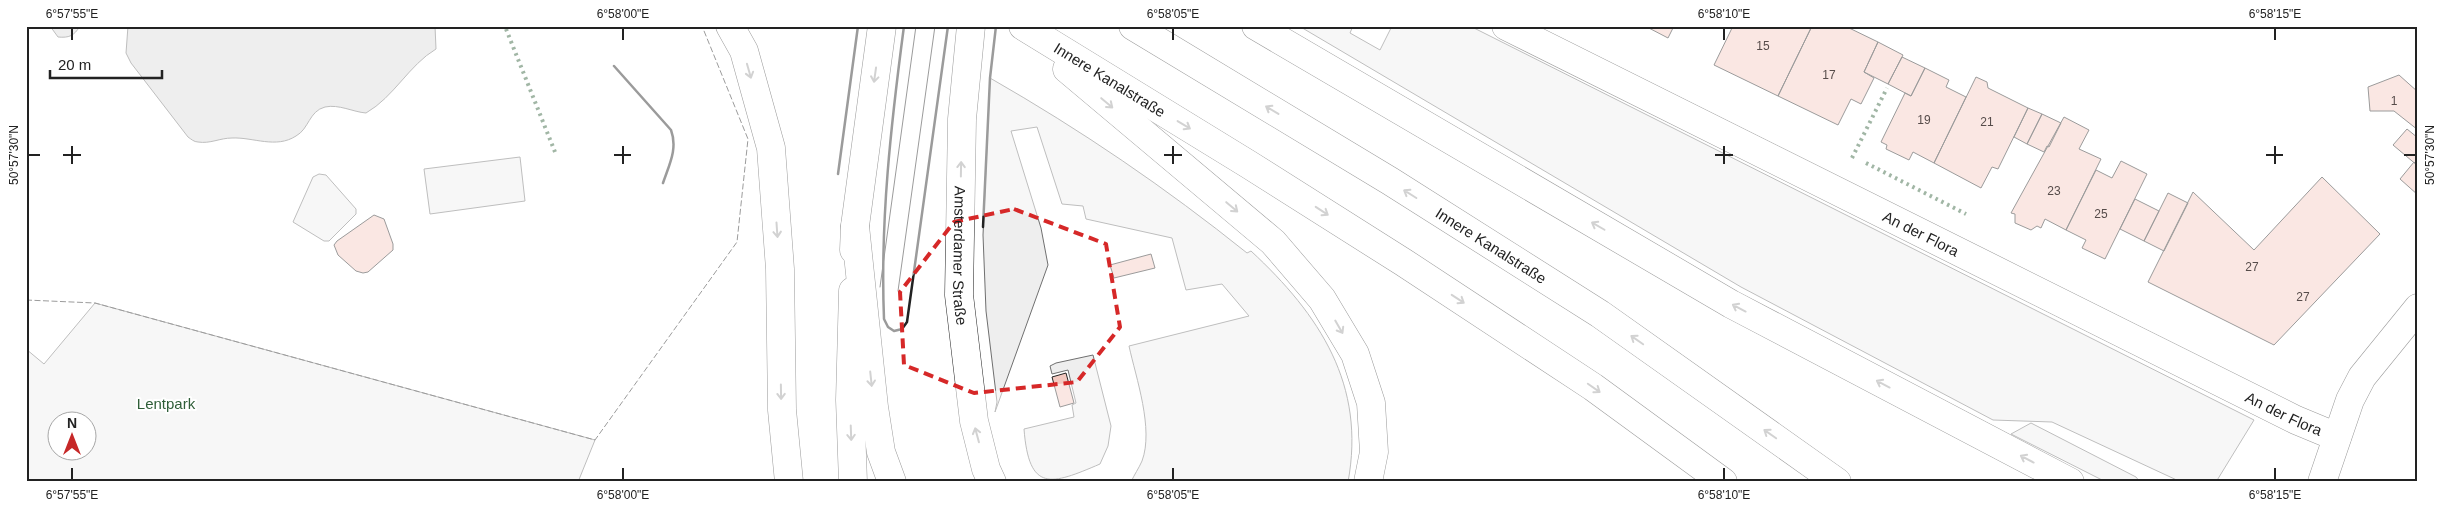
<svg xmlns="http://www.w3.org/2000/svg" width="2444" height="508" font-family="Arial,sans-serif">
  <rect width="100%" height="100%" fill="#fff"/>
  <path fill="#eee" stroke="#6f6f6f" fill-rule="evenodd" d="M1299,26h54l-3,7 30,17 12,-24h78l784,394 -38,62h-35l-129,-60 -59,-2 -252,-133z
    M990,78c91,52 176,110 257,175l4,-2c69,64 115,134 97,231h-217c3,-7 8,-14 11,-21 12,-32 -6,-83 -13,-115l120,-30 -27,-32 -36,6 -14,-52 -86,-19 -3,-13 -21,-2 -25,-77 -26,4 30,97 7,37 -53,147 2,-10 -11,-91 -3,-76z
    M520,157l5,44 -95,13 -6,-45z
    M319,174l7,1 30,34v5l-27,27h-5l-31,-19 20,-45z
    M95,303l500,137 -17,42h-552v-133l18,15zM58,420h30v30h-30z
    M1093,355l18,71 -3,20 -8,18c-49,21 -71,29 -76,-35l50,-12 -2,-12 4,-2 -8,-33 -16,4 -2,-8 6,-3z"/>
  <path fill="#ededed" stroke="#6f6f6f" d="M2031,423l105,54 4,5h-34l-95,-48z"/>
  <path fill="#d9d9d9" stroke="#6f6f6f" d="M50,26h30c-6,10 -11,12 -22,11z
    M128,26h307l1,23c-27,16 -42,48 -70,64 -13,-1 -27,-9 -41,-6 -16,4 -16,22 -29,29 -20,13 -43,1 -64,2 -12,0 -22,6 -34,4 -4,0 -7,-3 -10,-5l-57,-74 -5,-10z"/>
  <path fill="#f3c9c0" stroke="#222" d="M1645,26h29l-6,12z
    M1733,26h79l-34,70 -64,-31z
    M1812,26h33l33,16 -14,30 10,6 -13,26 -10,-5 -13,26 -60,-29z
    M1878,42l25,13 -15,29 -24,-12z
    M1902,57l23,11 -14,28 -23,-12z
    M1925,68l24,12 -3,7 20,10 -32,66 -21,-11 -4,8 -23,-11 1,-4 -6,-3 24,-49 6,3z
    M2399,75l19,17v38l-24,-19h-24l-2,-24z
    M1976,77l11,5 1,6 40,20 -30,61 -6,-2 -11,21 -47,-25z
    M2028,108l14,6 -15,30 -13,-7z
    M2042,114l19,9 -12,24 -2,-1 -3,6 -17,-8z
    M2064,117l25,13 -10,19 22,10 -35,71 -21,-11 -4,9 -4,-2 -6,4 -16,-7v-9l-4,-1z
    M2407,129l11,9v28l-25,-21z
    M2121,161l26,13 -42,85 -23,-11 4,-8 -20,-10 30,-60 16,8z
    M2414,162l4,4v29l-18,-16z
    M2322,177l58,57 -106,111 -126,-63 45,-90 61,58z
    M2168,193l20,10 -24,48 -20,-10z
    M2135,199l24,12 -15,30 -24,-12z
    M374,215l10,4 9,25v6l-25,22 -5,1 -7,-2 -18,-16 -4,-10 3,-4z
    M1151,254l4,14 -41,10 -4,-13z
    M1066,373l8,30 -14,4 -8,-30z"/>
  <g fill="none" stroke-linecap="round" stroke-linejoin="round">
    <defs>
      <g id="minor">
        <path id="s1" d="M1506,26l790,394 41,17"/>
        <path d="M2322,482l28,-82 12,-23 56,-69"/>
      </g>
      <g id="major">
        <path d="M730,26l14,25 27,97 9,121 2,141 7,72"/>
        <path id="s2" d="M971,26l-9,93 -3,176 15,126 12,48 6,13"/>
        <path d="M1256,26l475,278 339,178"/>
        <path d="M854,250l1,-24 27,-200"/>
        <path d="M853,482l-3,-82 3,-109"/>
      </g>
      <g id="highway">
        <path id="s3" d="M1023,26l225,138 155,98 190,125 130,95"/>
        <path id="s4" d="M1133,26l257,155 210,133 237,168"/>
        <path d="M1067,69l206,173 49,57 33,55 16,49 3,49 -6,30"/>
        <path d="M855,226l19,181 7,45 11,30"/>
      </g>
    </defs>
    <use href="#minor" stroke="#222" stroke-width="29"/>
    <use href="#major" stroke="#222" stroke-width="29"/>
    <use href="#highway" stroke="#222" stroke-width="29"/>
    <use href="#minor" stroke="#fff" stroke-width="28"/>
    <use href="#major" stroke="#fff" stroke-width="28"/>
    <use href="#highway" stroke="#fff" stroke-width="28"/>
    <path stroke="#222" stroke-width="1" d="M880,287l36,-261
      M898,291l37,-265"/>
    <path stroke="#2f5e38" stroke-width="4" stroke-dasharray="2.5 4" stroke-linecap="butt" d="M506,29l49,123
      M1852,158l35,-70
      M1866,163l100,51"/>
    <path stroke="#222" stroke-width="1" stroke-dasharray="6 2.5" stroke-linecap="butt" d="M26,300l69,3 500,137 142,-198 11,-103 -46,-113"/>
    <path stroke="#222" stroke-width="2.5" d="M904,26c-13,98 -24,195 -20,293l4,8 6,4 8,-2 5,-7 41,-296
      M614,66l57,64c7,19 -2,35 -8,53
      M838,174l20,-148
      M983,227l7,-149 6,-52"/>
  </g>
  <defs><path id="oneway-shaft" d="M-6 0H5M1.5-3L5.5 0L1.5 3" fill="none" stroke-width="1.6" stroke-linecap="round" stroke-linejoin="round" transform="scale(1.25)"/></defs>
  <g stroke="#9c9c9c">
    <use href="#oneway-shaft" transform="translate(749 71) rotate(74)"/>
    <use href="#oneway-shaft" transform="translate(875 75) rotate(98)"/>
    <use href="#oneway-shaft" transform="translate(1107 103) rotate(40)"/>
    <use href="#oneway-shaft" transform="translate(1272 110) rotate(-149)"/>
    <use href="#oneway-shaft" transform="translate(1184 125) rotate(31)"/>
    <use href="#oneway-shaft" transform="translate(961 169) rotate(-89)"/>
    <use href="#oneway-shaft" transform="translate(1410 194) rotate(-148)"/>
    <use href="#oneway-shaft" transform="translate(1232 207) rotate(40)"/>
    <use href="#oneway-shaft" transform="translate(1322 211) rotate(33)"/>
    <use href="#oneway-shaft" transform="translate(1598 226) rotate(-150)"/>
    <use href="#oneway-shaft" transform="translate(777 230) rotate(86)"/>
    <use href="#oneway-shaft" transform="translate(1458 299) rotate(33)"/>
    <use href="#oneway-shaft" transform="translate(1739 308) rotate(-152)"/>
    <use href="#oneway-shaft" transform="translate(1339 327) rotate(60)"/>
    <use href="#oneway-shaft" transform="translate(1637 340) rotate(-145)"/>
    <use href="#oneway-shaft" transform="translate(871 379) rotate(84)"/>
    <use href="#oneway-shaft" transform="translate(1883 384) rotate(-152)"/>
    <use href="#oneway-shaft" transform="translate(1594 388) rotate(35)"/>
    <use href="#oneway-shaft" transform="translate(781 392) rotate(89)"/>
    <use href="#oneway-shaft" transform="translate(851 433) rotate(88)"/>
    <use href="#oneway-shaft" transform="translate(1770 434) rotate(-145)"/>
    <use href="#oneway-shaft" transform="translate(977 435) rotate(-105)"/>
    <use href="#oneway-shaft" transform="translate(2027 459) rotate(-152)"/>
  </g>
  <path d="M0 0H2444V508H0ZM1014,209l92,35 14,83 -43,55 -103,11 -70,-28 -4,-73 54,-70z" fill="#fff" fill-opacity=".55" fill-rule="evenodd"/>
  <path fill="none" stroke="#d62828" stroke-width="4" stroke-dasharray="10 6" stroke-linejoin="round" d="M1014,209l92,35 14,83 -43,55 -103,11 -70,-28 -4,-73 54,-70z"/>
  <path fill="none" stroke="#222" stroke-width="2" d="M72,28v12M623,28v12M1173,28v12M1724,28v12M2275,28v12M72,146v18M623,146v18M1173,146v18M1724,146v18M2275,146v18M28,155h12M63,155h18M614,155h17M1164,155h18M1715,155h18M2266,155h17M2404,155h12M72,468v12M623,468v12M1173,468v12M1724,468v12M2275,468v12"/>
  <g text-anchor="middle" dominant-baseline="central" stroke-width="4" stroke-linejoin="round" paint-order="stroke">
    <g font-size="12" fill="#564c4a">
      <text x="1763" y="46">15</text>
      <text x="1829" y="75">17</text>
      <text x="2394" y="101">1</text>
      <text x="1924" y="120">19</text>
      <text x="1987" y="122">21</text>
      <text x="2054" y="191">23</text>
      <text x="2101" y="214">25</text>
      <text x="2252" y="267">27</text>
      <text x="2303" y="297">27</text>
    </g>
    <g font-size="15" fill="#222" stroke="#fff">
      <text stroke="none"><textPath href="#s3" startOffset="102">Innere Kanalstraße</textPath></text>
      <text stroke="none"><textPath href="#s1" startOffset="464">An der Flora</textPath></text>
      <text stroke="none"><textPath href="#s4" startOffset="420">Innere Kanalstraße</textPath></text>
      <text stroke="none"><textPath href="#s2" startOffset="230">Amsterdamer Straße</textPath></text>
      <text stroke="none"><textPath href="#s1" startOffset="869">An der Flora</textPath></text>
    </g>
    <g font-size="15" fill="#2f5e38" stroke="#fff">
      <text x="166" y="403">Lentpark</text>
    </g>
  </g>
  <rect width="2444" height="508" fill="none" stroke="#ffffff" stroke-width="55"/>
  <g transform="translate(72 436)"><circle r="24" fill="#ffffff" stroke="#a7a7a7"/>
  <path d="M0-4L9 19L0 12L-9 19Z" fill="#c62828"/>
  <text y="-8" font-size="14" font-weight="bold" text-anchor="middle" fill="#222222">N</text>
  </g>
  <path d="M50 70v8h112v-8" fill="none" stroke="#222222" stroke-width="2.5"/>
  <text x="58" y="70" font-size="15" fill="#222222" stroke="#ffffff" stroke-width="4" paint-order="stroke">20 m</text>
  <rect x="28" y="28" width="2388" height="452" fill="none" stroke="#222" stroke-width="2"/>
  <g font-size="12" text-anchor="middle" fill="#222">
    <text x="72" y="18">6°57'55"E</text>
    <text x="623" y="18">6°58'00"E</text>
    <text x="1173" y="18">6°58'05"E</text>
    <text x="1724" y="18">6°58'10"E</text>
    <text x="2275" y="18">6°58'15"E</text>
    <text transform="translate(14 155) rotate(-90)" y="4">50°57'30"N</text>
    <text transform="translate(2430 155) rotate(-90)" y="4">50°57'30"N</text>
    <text x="72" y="499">6°57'55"E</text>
    <text x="623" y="499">6°58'00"E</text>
    <text x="1173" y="499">6°58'05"E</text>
    <text x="1724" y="499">6°58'10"E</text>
    <text x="2275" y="499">6°58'15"E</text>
  </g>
</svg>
